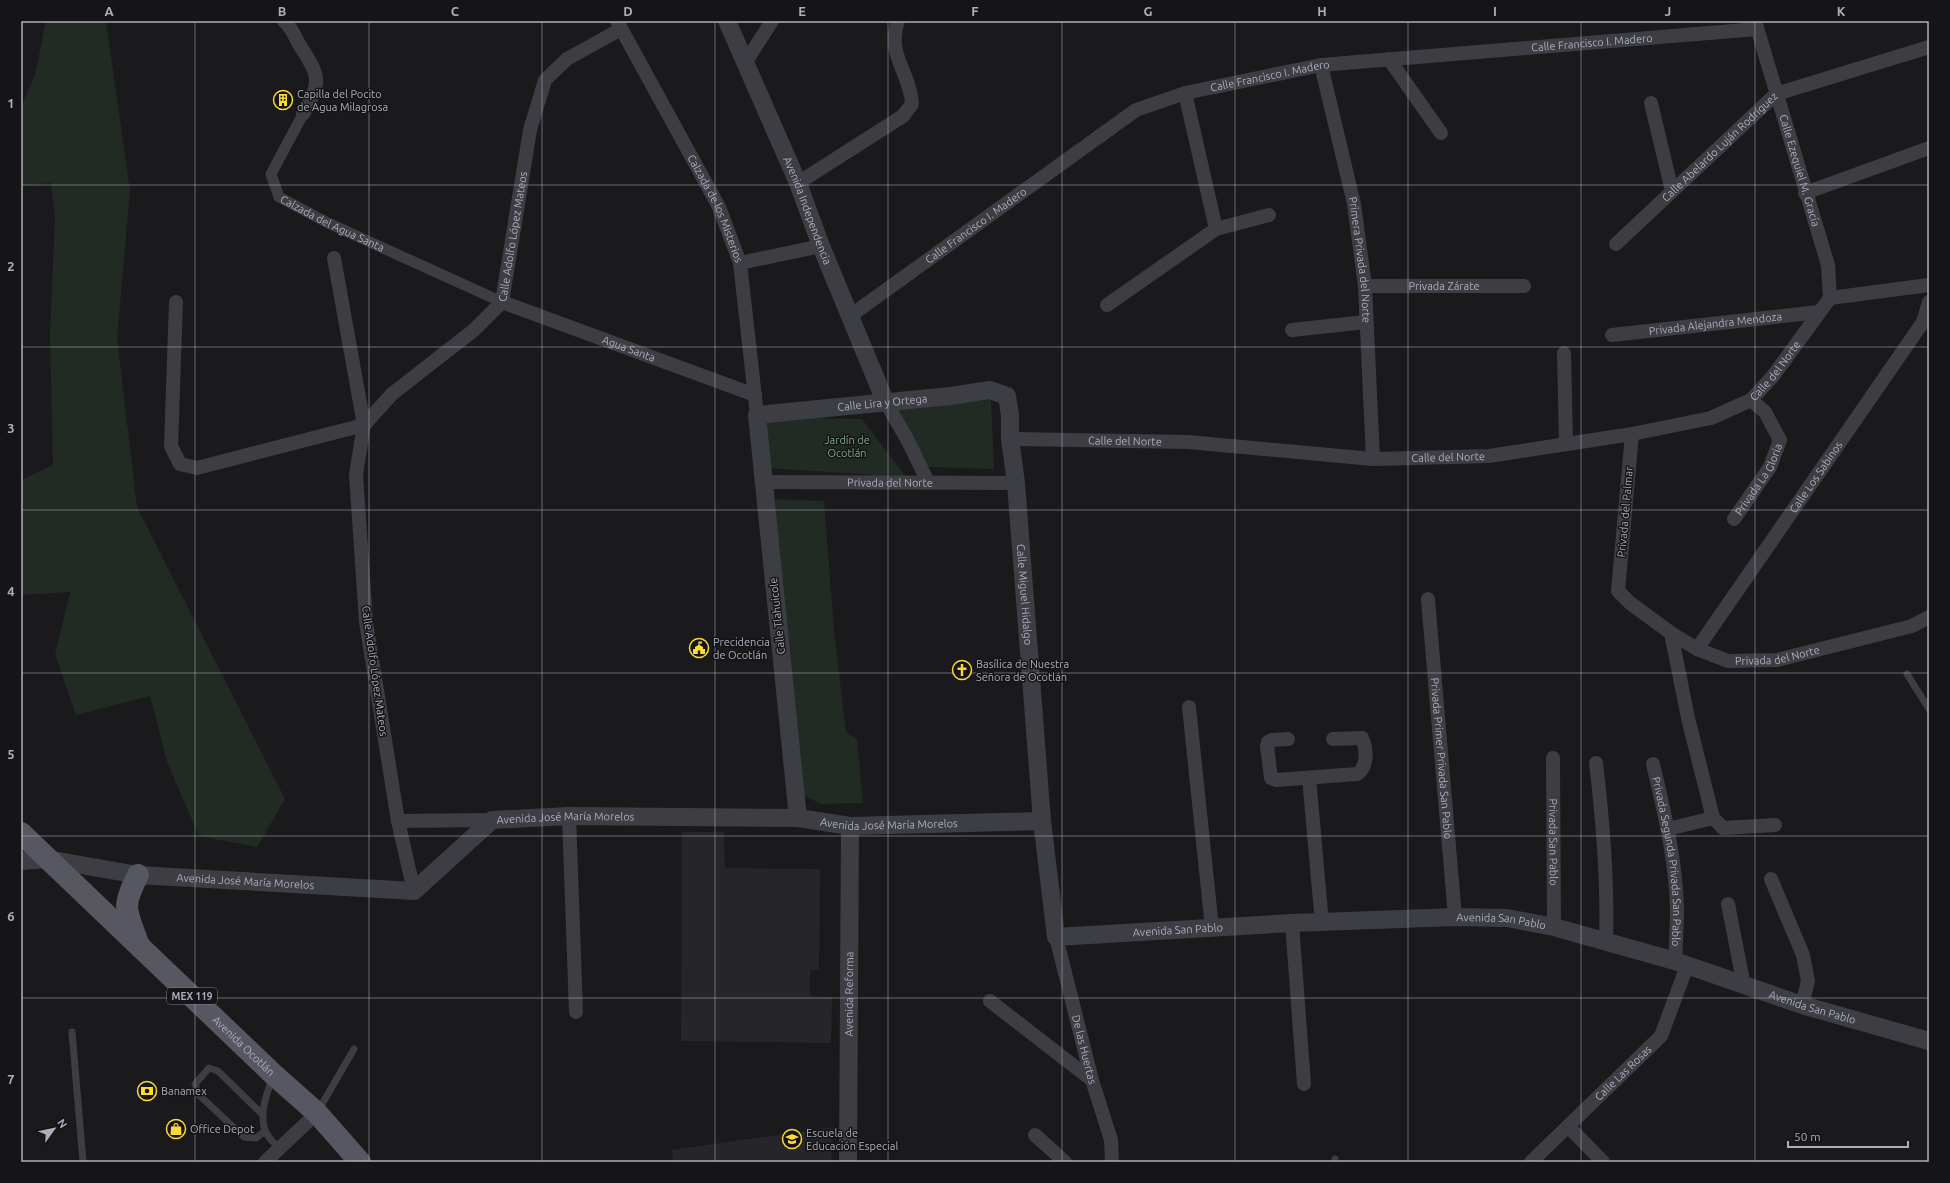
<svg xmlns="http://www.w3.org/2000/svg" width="1950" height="1183" font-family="Ubuntu,sans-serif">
  <rect width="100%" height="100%" fill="#1a1a1c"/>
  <path fill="#26262a" d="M682,832h42l1,36 95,1 -1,101h-9v26l22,1 -1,46 -150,-2z
    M833,1127l-2,35h-158l-1,-12z"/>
  <path fill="#212b24" d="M46,21h60l24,170 -13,147 20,169 148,292 -28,48 -58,-11 -32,-74 -17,-66 -74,19 -21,-61 15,-62 -49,3v-115l32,-15 -3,-129 5,-121 -4,-32 -30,3v-79l14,-32z
    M991,400l3,69 -66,-2 -31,-53v-8z
    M758,417l104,2 44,58 -140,-9z
    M769,499l55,2 10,129 12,102 11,7 6,64 -42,1 -20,-10z"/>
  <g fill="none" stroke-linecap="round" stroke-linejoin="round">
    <path stroke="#3d3d44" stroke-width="7" d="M1907,674l22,35
      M72,1032l11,130
      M272,1078c-5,17 -13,34 -7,52 2,7 9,13 14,18
      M318,1111l36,-62
      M263,1115l-45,-44 -9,-3 -14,16 3,10 46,43 12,1 9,-7
      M1335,1159v3"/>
    <path stroke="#3d3d44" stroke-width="11" id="s1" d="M303,114l-32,60 8,23 49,26 174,79"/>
    <g stroke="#3d3d44" stroke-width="14">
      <path d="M284,21c8,7 10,14 15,23 20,32 24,36 4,70"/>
      <path id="s2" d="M617,21l102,186 21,56 17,152"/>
      <path id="s3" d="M1755,21l73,244 2,33"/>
      <path d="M1389,59l52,74"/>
      <path d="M745,63l27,-42"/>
      <path id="s4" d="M1321,65l33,139 11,82 8,173"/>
      <path d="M1185,93l31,136"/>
      <path d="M1651,103l21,88"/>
      <path d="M798,183l105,-67 9,-12c-2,-33 -26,-49 -14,-83"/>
      <path d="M1805,193l124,-45"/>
      <path id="s5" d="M1616,244l160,-150 153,-47"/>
      <path d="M740,263l81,-17"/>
      <path id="s6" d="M1365,286h159"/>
      <path d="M1830,298l99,-13"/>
      <path d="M176,302l-5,144 9,18 17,4 167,-43 -30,-167"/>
      <path id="s7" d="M502,302l253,93"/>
      <path d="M1107,305l109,-76 53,-14"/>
      <path id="s8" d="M850,316l286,-206 49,-17 136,-28 436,-36"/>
      <path d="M1292,330l74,-8"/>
      <path id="s9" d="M1612,335l207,-23"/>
      <path d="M1564,353l2,91"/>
      <path d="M885,401l22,38 21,43"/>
      <path id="s10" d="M1632,434l-14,157 12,12 41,30 26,16 31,12 49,-1 135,-34 17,-9"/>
      <path id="s11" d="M1010,439l178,3 185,17 116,-3 143,-22 79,-16 40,-18 22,-24 57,-78"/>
      <path id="s12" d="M763,482l253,1"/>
      <path id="s13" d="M1734,519l36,-52 10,-27 -15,-28 -14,-12"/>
      <path id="s14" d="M1428,599l27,318"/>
      <path d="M1671,633l17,85 25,100 10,10 52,-3"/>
      <path id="s15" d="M1697,649l226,-327 6,-20"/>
      <path d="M1189,707l23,221"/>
      <path d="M1288,739l-16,1 -4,2 -1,4 4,32 5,2 81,-6c11,-7 10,-25 5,-36l-29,1"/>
      <path id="s16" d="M1553,758l1,169"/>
      <path d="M1596,763c7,59 12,118 10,177"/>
      <path id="s17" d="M1653,764c11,47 23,96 24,145 0,17 -1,34 -2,52"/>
      <path d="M1309,778l13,145"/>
      <path d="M569,816l7,196"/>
      <path d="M398,821l94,-1"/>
      <path d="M1668,829l45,-11"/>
      <path d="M1771,879l32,76 5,26 -6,24"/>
      <path id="s18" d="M414,891l-16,-70 -32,-199 -10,-148 8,-49 28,-31 82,-64 28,-28 28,-172 15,-50 22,-21 54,-30"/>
      <path d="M1728,904l16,82"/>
      <path d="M1292,923l12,161"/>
      <path id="s19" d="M1056,937l36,143 19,60 1,21 -1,1"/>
      <path d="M990,1001l102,79"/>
      <path d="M1568,1126l35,36"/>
      <path d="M1035,1135l30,27"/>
      <path d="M265,1162l52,-49"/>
      <path id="s20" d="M1531,1162l130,-126 26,-70"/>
    </g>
    <g stroke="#3d3d44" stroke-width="18">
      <path id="s21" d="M727,21l71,162 23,63 64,155"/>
      <path id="s22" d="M798,818l-41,-403 193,-19 40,-6 17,6 3,19v24l6,44 26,338 14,116 236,-14 163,-6 52,1 47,9 121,34 127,44 127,36"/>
      <path id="s23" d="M21,861l26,-2 91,16 276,16 78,-71 77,-4 229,2 52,8 192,-5"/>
      <path id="s24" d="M848,1162l2,-336"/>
    </g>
    <g stroke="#565761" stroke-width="22">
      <path id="s25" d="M21,833l252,241 44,39 43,49"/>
      <path d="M138,875c-17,33 -12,35 0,68"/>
    </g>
  </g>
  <path fill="none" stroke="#acaebc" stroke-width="1" stroke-opacity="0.55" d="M195,21v1141M369,21v1141M542,21v1141M715,21v1141M888,21v1141M1062,21v1141M1235,21v1141M1408,21v1141M1581,21v1141M1755,21v1141M21,185h1908M21,347h1908M21,510h1908M21,673h1908M21,836h1908M21,998h1908"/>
  <defs>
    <symbol id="building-ring" viewBox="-11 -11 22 22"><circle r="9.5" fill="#151517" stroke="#fcda33" stroke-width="1.5"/><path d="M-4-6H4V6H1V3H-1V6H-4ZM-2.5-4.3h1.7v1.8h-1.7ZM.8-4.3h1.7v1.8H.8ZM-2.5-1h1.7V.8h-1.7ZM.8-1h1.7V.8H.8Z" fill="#fcda33"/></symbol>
    <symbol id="civic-ring" viewBox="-11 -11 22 22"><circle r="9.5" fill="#151517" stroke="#fcda33" stroke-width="1.5"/><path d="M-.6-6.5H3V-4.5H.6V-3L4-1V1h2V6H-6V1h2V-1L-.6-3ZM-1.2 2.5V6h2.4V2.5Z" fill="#fcda33"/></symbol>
    <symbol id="church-ring" viewBox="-11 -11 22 22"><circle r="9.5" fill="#151517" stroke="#fcda33" stroke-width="1.5"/><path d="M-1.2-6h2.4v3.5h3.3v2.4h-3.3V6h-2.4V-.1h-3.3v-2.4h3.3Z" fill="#fcda33"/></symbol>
    <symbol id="bank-ring" viewBox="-11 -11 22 22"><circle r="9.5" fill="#151517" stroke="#fcda33" stroke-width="1.5"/><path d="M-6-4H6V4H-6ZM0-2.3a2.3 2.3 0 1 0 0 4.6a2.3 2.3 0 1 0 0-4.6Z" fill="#fcda33"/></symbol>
    <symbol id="shop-ring" viewBox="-11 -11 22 22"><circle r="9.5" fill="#151517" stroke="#fcda33" stroke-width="1.5"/><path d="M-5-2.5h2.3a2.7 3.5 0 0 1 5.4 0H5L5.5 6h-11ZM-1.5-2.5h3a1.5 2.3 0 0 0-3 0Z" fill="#fcda33"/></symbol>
    <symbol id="school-ring" viewBox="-11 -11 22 22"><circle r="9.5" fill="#151517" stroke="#fcda33" stroke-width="1.5"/><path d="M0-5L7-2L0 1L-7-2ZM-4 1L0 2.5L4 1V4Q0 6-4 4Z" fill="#fcda33"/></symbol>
  </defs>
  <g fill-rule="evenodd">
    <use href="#building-ring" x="272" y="89" width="22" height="22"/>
    <use href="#civic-ring" x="688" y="637" width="22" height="22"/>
    <use href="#church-ring" x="951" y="659" width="22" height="22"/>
    <use href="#bank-ring" x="136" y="1080" width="22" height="22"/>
    <use href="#shop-ring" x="165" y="1118" width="22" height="22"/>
    <use href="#school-ring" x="781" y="1128" width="22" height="22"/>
  </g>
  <g text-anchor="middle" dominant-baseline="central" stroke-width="3" stroke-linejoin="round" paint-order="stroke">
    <rect fill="#151517" stroke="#7f808a" stroke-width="1" x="167" y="988" width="50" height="16" rx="3"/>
    <g font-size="10" font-weight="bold" fill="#acaebc">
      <text x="192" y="996">MEX 119</text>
    </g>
    <g font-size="11" fill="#acaebc" stroke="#151517">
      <text stroke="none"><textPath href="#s8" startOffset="815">Calle Francisco I. Madero</textPath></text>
      <text stroke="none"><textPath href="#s8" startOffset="491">Calle Francisco I. Madero</textPath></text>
      <text stroke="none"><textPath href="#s5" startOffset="142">Calle Abelardo Luján Rodríguez</textPath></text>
      <text stroke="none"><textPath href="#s3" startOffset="156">Calle Ezequiel M. Gracía</textPath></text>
      <text stroke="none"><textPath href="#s2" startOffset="212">Calzada de los Misterios</textPath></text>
      <text stroke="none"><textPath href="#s21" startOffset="206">Avenida Independencia</textPath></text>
      <text stroke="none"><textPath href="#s1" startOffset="152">Calzada del Agua Santa</textPath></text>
      <text stroke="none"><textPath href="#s8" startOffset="155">Calle Francisco I. Madero</textPath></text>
      <text stroke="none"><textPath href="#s18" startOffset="723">Calle Adolfo López Mateos</textPath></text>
      <text stroke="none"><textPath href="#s4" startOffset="199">Primera Privada del Norte</textPath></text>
      <text stroke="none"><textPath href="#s6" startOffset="79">Privada Zárate</textPath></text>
      <text stroke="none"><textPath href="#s9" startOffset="104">Privada Alejandra Mendoza</textPath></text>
      <text stroke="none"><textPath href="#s7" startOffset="135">Agua Santa</textPath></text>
      <text stroke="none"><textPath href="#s11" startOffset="787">Calle del Norte</textPath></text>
      <text stroke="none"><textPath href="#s22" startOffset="531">Calle Lira y Ortega</textPath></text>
      <text stroke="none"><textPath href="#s11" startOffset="115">Calle del Norte</textPath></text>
      <text stroke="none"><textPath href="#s11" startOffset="439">Calle del Norte</textPath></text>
      <text stroke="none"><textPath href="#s15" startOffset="209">Calle Los Sabinos</textPath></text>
      <text stroke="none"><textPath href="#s13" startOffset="47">Privada La Gloria</textPath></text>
      <text stroke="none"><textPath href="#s12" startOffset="127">Privada del Norte</textPath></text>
      <text transform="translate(1625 512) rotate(-85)">Privada del Palmar</text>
      <text stroke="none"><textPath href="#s22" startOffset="857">Calle Miguel Hidalgo</textPath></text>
      <text transform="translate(777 616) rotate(-96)">Calle Tlahuicole</text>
      <text stroke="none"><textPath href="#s10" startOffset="339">Privada del Norte</textPath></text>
      <text transform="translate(375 671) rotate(82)">Calle Adolfo López Mateos</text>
      <text stroke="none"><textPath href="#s14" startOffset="160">Privada Primer Privada San Pablo</textPath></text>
      <text stroke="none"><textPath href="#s23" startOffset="574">Avenida José María Morelos</textPath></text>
      <text stroke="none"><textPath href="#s23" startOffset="898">Avenida José María Morelos</textPath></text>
      <text stroke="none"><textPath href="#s16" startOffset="84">Privada San Pablo</textPath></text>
      <text stroke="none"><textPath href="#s17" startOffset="99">Privada Segunda Privada San Pablo</textPath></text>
      <text stroke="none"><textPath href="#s23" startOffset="226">Avenida José María Morelos</textPath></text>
      <text stroke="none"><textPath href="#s22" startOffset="1647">Avenida San Pablo</textPath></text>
      <text stroke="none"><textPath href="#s22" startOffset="1323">Avenida San Pablo</textPath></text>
      <text stroke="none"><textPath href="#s24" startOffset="168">Avenida Reforma</textPath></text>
      <text stroke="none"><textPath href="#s22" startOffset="1971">Avenida San Pablo</textPath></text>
      <text stroke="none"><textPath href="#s25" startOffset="308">Avenida Ocotlán</textPath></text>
      <text stroke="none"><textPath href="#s19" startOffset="116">De las Huertas</textPath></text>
      <text stroke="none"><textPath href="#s20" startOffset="128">Calle Las Rosas</textPath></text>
    </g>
    <g font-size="11" fill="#acaebc" stroke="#151517" text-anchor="start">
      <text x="297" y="94">Capilla del Pocito<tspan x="297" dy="13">de Agua Milagrosa</tspan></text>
      <text x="713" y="642">Precidencia<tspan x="713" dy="13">de Ocotlán</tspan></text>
      <text x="976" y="664">Basílica de Nuestra<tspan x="976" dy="13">Señora de Ocotlán</tspan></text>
      <text x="161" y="1091">Banamex</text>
      <text x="190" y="1129">Office Depot</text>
      <text x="806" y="1133">Escuela de<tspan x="806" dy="13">Educación Especial</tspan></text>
    </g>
    <g font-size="11" fill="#82a88b" stroke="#151517">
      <text x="847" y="440">Jardín de<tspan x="847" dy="13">Ocotlán</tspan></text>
    </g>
  </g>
  <rect width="1950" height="1183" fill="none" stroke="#151517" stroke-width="44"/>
  <g transform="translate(54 1129) rotate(57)" stroke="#151517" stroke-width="3" paint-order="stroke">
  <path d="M0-3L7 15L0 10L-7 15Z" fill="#acaebc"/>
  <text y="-6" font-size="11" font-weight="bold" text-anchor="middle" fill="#acaebc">N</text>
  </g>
  <path d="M1788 1141v6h120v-6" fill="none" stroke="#acaebc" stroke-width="2"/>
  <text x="1794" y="1141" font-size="12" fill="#acaebc" stroke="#151517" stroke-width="3" paint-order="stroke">50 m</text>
  <rect x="22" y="22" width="1906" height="1139" fill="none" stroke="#acaebc" stroke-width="1.5"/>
  <g font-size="13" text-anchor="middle" font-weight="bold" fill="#acaebc">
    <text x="109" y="16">A</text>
    <text x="282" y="16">B</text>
    <text x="455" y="16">C</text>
    <text x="628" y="16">D</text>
    <text x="802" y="16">E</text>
    <text x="975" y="16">F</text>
    <text x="1148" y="16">G</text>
    <text x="1322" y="16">H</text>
    <text x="1495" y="16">I</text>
    <text x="1668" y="16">J</text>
    <text x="1841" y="16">K</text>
    <text x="11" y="108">1</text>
    <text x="11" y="271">2</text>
    <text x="11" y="433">3</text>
    <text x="11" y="596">4</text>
    <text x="11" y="759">5</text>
    <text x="11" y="921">6</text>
    <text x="11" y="1084">7</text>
  </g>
</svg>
